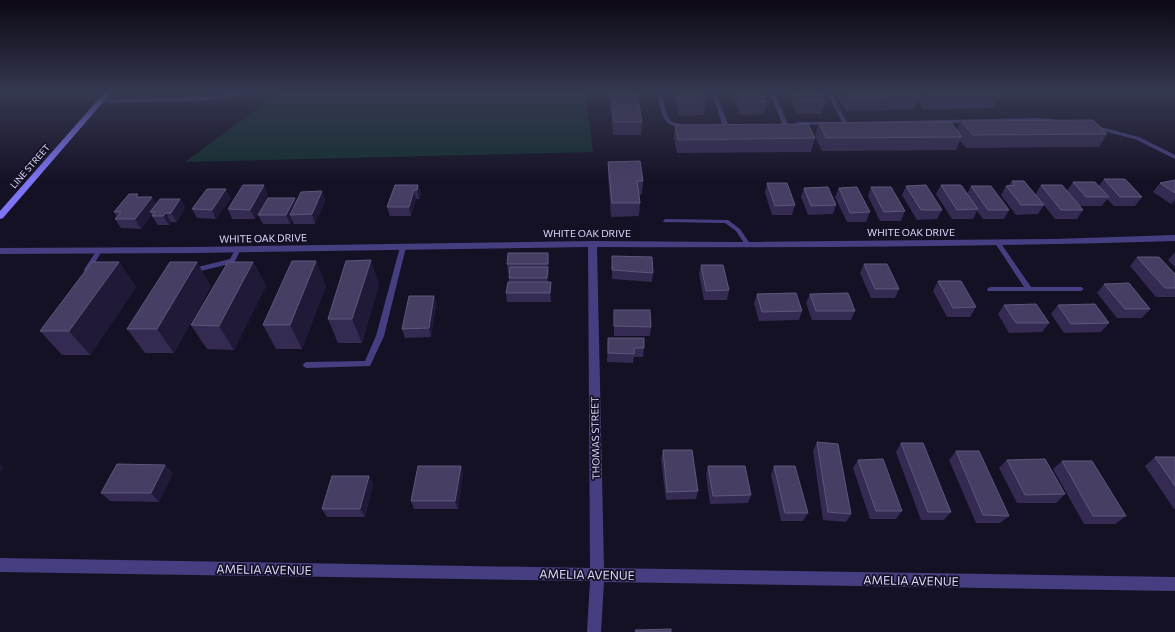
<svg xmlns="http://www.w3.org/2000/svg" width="1175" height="632" font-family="Commissioner,sans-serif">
  <rect width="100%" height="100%" fill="#151125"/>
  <path fill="#142f2f" d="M278,93h307l8,59 -408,10z"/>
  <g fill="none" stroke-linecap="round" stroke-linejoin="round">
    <path fill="#453f81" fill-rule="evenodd" d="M658,93h4c2,9 3,27 13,30 3,1 7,1 10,1v2c-23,4 -25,-16 -27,-33z
      M712,93h4l12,31 -1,1 -5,-1z
      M770,93h4l14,31 -1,1 -5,-1z
      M827,93h4l16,29 191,-4 15,1 3,2 -3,2 -15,-1 -242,3v-2l2,-1h44z
      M1093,125l46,12 36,18v4l-40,-20 -44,-11v-2z
      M666,219l62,1 12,9 11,16 -3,2 -2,-1 -10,-15 -11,-8 -61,-1 -1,-1 1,-1z
      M998,241l2,1 31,45h50l3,2 -3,2h-93l-1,-2 3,-2h34l-29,-44z
      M403,245l3,2 -22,89 -14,30 -63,2 -3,-1 -1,-2 1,-2 3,-1 58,-1 11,-25 24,-89z
      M238,247l3,2 -7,14 -34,8 -3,-2 1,-2 32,-8 6,-11z
      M99,249l3,2 -13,21h-4l-1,-2 1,-2 12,-18z"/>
    <path fill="#453f81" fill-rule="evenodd" d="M231,93h16l-3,2 -39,6 -105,2 -3,-2 3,-2 105,-2z
      M1175,235v6c-193,6 -386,7 -578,6l7,321 571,9v14l-571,-9 -3,50h-14l3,-51 -590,-9v-14l590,10 -2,-321 -392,6 -196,1v-6l196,-1 396,-6 143,1 319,-3z"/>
    <path fill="#7e75f6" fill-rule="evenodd" d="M104,93h7l-108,125 -3,1v-8z"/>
  </g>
  <path fill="#352b52" d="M609,93h28l5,29 -1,13h-28z
    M674,93h29l2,9 -1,13 -25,1z
    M732,93h31l4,9 -3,12 -24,1z
    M788,93h33l4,8 -3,13h-25z
    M840,93h158l2,2 -7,13 -70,1 -5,-9 -4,9 -68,2 -8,-13z
    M961,121l146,13 -8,13 -133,1 -6,-8 -4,10 -134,1 -7,-15 4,-13 138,7z
    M675,125l140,13 -4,14 -134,1 -3,-15z
    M608,162l35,19 -1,13 -3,1 1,8 -1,13 -28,1 -3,-42z
    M1104,179l38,18 -7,9h-21l-7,-7 -5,7h-22l3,4 -6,9h-22l-18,-23 7,9 -6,9 -22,1 -15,-20 5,-9 3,-1 3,-4 23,14 6,-10 26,6 6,-9 26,4z
    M1175,180v24h-4l-18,-12 7,-9z
    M767,183l28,22 -3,10h-20l-7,-22z
    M264,185l4,10 -13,24h-23l-4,-10z
    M418,185l3,9 -2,5h-3l-5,17h-21l-3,-9z
    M941,185l26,9 4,-8 38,24 -5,9h-21l-6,-8 -4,8h-21l-16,-25z
    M906,186l36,24 -5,9 -20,1 -15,-25z
    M871,187l34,24 -4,10h-21l-12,-25z
    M804,188l32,17 -3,9 -25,1 -7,-18z
    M839,188l31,24 -4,10h-19l-12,-25z
    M322,191l3,10 -10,23h-21l-2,-4 -2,4h-27l-5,-9 39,-14z
    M140,197l16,7 24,-5 5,9 -8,14h-6l-2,3h-11l-6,-9v-2l-11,15 -20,-1 -6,-9 2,-2 -3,-5z
    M231,198l-15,21 -19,-1 -5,-9z
    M1175,252v15l-7,-7z
    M612,256l41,17 -1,9 -40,-3z
    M1137,257l38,17v23h-19l-26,-31z
    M119,262l17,25 -46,68h-28l-22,-24z
    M253,262l13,24 -32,64 -27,-1 -16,-24z
    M549,262l-1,20 3,9v11h-44l-1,-9 3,-11v-9h-1l-1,-9z
    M864,264l35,25 -4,9h-24l-11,-25z
    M701,265l28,25 -2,10h-23l-5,-26z
    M938,281l38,26 -6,10h-23l-14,-26z
    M379,284l-17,59h-24l-10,-24z
    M1104,284l46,25 -8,9h-25l-20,-25z
    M326,285l-24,64h-26l-13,-24z
    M211,286l-37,67h-29l-18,-24z
    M757,294l45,17 -3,9 -40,1 -5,-18z
    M810,294l45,17 -4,9h-39l-6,-17z
    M434,296l2,9 -5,32 -26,1 -3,-9z
    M1004,305l45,18 -7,9 -33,1 -11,-19z
    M1058,305l51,18 -8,9 -37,1 -13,-19z
    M614,310l37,17 -1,9h-36z
    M608,338l36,10 -1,9h-9l-1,6 -26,-1z
    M817,442l34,72 -5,8 -23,-2 -10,-69z
    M901,443l50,69 -7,8h-23l-25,-68z
    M663,450l35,41 -2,8 -30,1 -5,-41z
    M956,451l53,65 -9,7h-24l-27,-63z
    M1155,457h20v52h-1l-29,-43z
    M858,460l44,51 -6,8h-26l-17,-51z
    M1007,460l58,34 -9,9h-39l-18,-35z
    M1062,461l64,55 -11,8h-31l-31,-55z
    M461,466l2,8 -5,35h-44l-3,-8z
    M708,466l43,29 -3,8 -38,1 -4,-30z
    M774,466l34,47 -5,8h-22l-10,-46z
    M173,473l-14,29 -49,-1 -9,-8z
    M369,476l4,8 -8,33h-38l-5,-8z"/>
  <path fill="#201938" d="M264,185l4,10 -13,24 -5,-9z
    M418,185l3,9 -2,5 -2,-9z
    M226,189l5,9 -15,21 -4,-9z
    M414,190l2,9 -5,17 -2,-9z
    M322,191l3,10 -10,23 -3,-10z
    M152,197l6,9 -8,6 2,2 -11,15 -6,-10z
    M295,198l4,9 -9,8 2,5 -2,4 -4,-9z
    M180,199l5,9 -8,14 -6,-9z
    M1175,199v5h-4z
    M166,213l5,9 -2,3 -6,-9z
    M548,253l1,9 -1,26 -1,-10z
    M371,260l8,24 -17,59 -10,-24z
    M316,261l10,24 -24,64 -12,-24z
    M119,262l17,25 -46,68 -21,-24z
    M197,262l14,24 -37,67 -17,-24z
    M253,262l13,24 -32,64 -15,-24z
    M551,282v20l-1,-9z
    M434,296l2,9 -5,32 -2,-9z
    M0,464l4,3 -4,5z
    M165,465l8,8 -14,29 -8,-9z
    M461,466l2,8 -5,35 -3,-8z
    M369,476l4,8 -8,33 -5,-8z"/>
  <path fill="#473e64" stroke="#5f567c" d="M611,93h26l5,29h-28z
    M678,93h25l2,9 -25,1z
    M739,93h24l4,9h-25z
    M797,93h24l4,8h-25z
    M847,93h70l2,3 -69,2z
    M927,93h71l2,2 -71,1z
    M1093,120l14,14 -134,1 -12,-14z
    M951,122l11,15 -136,1 -7,-15z
    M808,124l7,14 -137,2 -3,-15z
    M640,161l3,20h-6l3,22h-28l-4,-41z
    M1104,179h21l17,18h-22z
    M1175,180v13l-15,-10z
    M1012,181h12l20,24h-23l-15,-19 9,-1z
    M1073,182h22l14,15h-23z
    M767,183h20l8,22 -20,1z
    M243,185h21l-14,25 -22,-1z
    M395,185h23l-1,5h-3l-5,17h-22z
    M926,185l16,25h-21l-15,-24z
    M941,185h20l17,24 -21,1z
    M1041,185h21l21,25h-22z
    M971,186h20l18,24h-21z
    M828,187l8,18 -25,1 -7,-18z
    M857,187l13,25 -20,1 -11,-25z
    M871,187h20l14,24 -21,1z
    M207,189h19l-14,21 -20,-1z
    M322,191l-10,23 -22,1 11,-23z
    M129,194h9l-2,3h16l-17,22h-20l6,-7h-7z
    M268,198h27l-9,17h-28z
    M160,199h20l-9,14h-5l-3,3h-11l3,-4h-5z
    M508,253h40v11h-41z
    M612,256l40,1 1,16 -41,-3z
    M1137,257h22l16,17v14h-10z
    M371,260l-19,59h-24l18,-58z
    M292,261h24l-26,64h-27z
    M92,262h27l-50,69h-29z
    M170,262h27l-40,67h-30z
    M228,262h25l-34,64 -28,-1z
    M864,264h23l12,25h-24z
    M701,265h22l6,25 -23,1z
    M510,267h38l-1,11h-38z
    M938,281h23l15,26 -23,1z
    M508,282h43l-1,11h-44z
    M1129,283l21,26h-25l-21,-25z
    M796,293l6,18 -40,1 -5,-18z
    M848,293l7,18h-39l-6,-17z
    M409,296h25l-5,32 -27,1z
    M1036,304l13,19h-33l-12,-18z
    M1095,304l14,19 -38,1 -13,-19z
    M614,310h36l1,17 -37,-1z
    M608,338h36v10h-10v6l-26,-1z
    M817,442l21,2 13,70 -23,-2z
    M901,443h22l28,69h-23z
    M663,450h29l6,41 -31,1z
    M956,451h23l30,65 -26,-1z
    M1155,457h20v29z
    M883,459l19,52h-26l-18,-51z
    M1045,459l20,35 -40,1 -18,-35z
    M1062,461h30l34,55h-33z
    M117,464l48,1 -14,28h-50z
    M418,466h43l-6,35h-44z
    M708,466h37l6,29 -38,1z
    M774,466h21l13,47h-23z
    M332,476h37l-9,33h-38z
    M671,629v3h-35l-1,-2z"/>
  <linearGradient id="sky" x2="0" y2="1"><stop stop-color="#0c0914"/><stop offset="0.51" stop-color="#353851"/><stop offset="1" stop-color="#353851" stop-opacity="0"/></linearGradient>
  <rect width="1175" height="181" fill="url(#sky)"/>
  <g text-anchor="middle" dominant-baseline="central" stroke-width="3.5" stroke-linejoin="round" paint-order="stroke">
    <g font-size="9" fill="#ded8fc" stroke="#151125">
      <text transform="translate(30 166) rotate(-49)">LINE STREET</text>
    </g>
    <g font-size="10" fill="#ded8fc" stroke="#151125">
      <text x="911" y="232">WHITE OAK DRIVE</text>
      <text x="587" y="233">WHITE OAK DRIVE</text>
      <text transform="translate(263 238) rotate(-1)">WHITE OAK DRIVE</text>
      <text transform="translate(595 438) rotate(-91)">THOMAS STREET</text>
    </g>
    <g font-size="12" fill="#ded8fc" stroke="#151125">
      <text transform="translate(264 569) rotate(1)">AMELIA AVENUE</text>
      <text transform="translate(587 574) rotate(1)">AMELIA AVENUE</text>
      <text transform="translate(911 580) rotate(1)">AMELIA AVENUE</text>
    </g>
  </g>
</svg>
